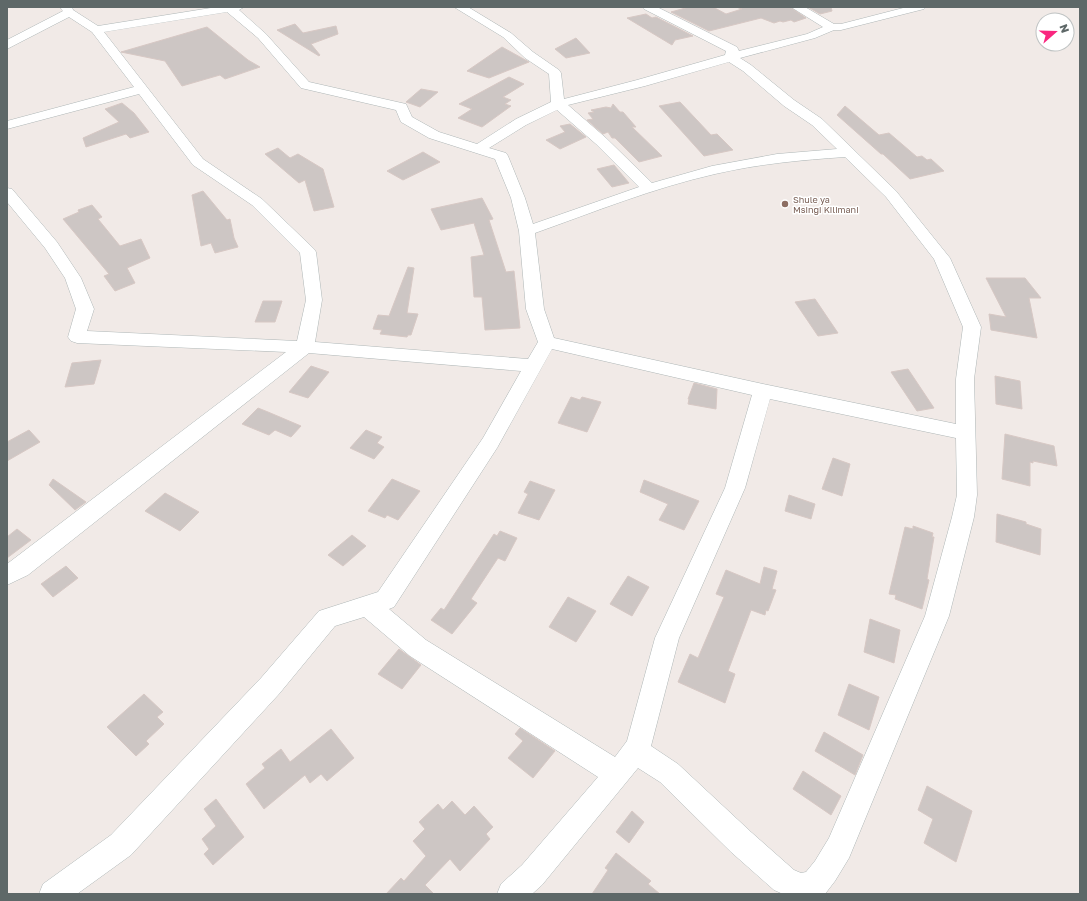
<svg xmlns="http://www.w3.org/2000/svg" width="1087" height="901" font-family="'Golos Text',sans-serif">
  <rect width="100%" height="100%" fill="#f1eae7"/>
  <path fill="#cdc6c4" stroke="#d7c8c4" d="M689,7h24l13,7 16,-5 -6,-2h54l16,11 -12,4 -3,-2 -8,2 -3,-1 -6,2 -13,-5 -52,13 -38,-19z
    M808,7h23l1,4 -12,3z
    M646,14l6,4 4,-1 37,19 -18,4 -3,5 -45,-27z
    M295,24l8,9 33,-7 2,8 -27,10 9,11 -1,1 -42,-26z
    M207,27l41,33 12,7 -35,12 -5,-4 -38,11 -17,-25 -44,-9z
    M576,38l14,15 -24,5 -11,-9z
    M502,47l27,15 -40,16 -22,-7z
    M509,77l15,7 -21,13 8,3 -6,4 6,2 -29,21 -24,-9 14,-9 -13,-5z
    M421,89l17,3 -18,15 -14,-5z
    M680,102l31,33 6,-1 16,16 -29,6 -45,-50z
    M122,103l12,10 15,19 -19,6 -4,-4 -40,13 -3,-9 36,-16 -14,-13z
    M613,104l7,8h3l13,15h-4l30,29 -23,6 -24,-24h-3l-4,-6 -5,2 -16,-14 6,-1 -5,-6 6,-1 -3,-2 15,-3 5,1z
    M845,106l34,29 10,-2 28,24 5,-1 5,4 4,-1 13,12 -34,8 -27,-25h-2l-44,-39z
    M570,124l16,13 -26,12 -14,-9 19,-8 -5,-6z
    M278,148l12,10 8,-4 25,15 11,38 -20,4 -9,-31 -6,3 -34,-29z
    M423,152l17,10 -37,18 -16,-9z
    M614,165l15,18 -17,4 -15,-18z
    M203,191l24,29 3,-1 4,19 4,9 -23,6 -4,-10 -10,3 -9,-51z
    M482,198l11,21 -4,1 17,52 8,-1 6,57 -35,2 -3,-33h-8l-3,-40 13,-2 -10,-32 -33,7 -10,-21z
    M92,205l10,12 -4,2 22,27 21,-7 9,19 -23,10 8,15 -20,8 -11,-15 5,-2 -46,-55 16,-7 -1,-2z
    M408,267l6,1 -7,45 11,1 -7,21h-3l-1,2 -27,-3 2,-4 -9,-1 5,-14 11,1z
    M986,278h39l16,20h-12l8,40 -46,-8 -2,-16 17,3z
    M815,299l23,34 -20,3 -23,-34z
    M263,301h19l-7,21h-20z
    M101,360l-7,24 -29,3 7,-24z
    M311,366l18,6 -21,26 -19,-6z
    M908,369l26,39 -17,3 -26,-39z
    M995,376l25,5 2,28 -26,-5z
    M694,383l23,6 -1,20 -28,-5 1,-5h-1z
    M571,397l9,3 2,-3 19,5 -14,30 -29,-9z
    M258,408l10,4 33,14 -10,11 -16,-7 -6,5 -27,-11z
    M29,430l11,12 -33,19v-19z
    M366,430l16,7 -5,6 7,4 -10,12 -24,-11z
    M1005,434l49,12 3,20 -24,-5v2l-3,-1v24l-28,-7z
    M833,458l17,6 -8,32 -20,-7z
    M53,479l33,23 -11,8 -26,-25z
    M392,479l28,12 -22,29 -11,-5 -2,3 -17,-7z
    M644,480l55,21 -15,29 -25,-10 9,-16 -28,-12z
    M530,481l25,9 -16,30 -21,-7 10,-19 -4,-2z
    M165,493l34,19 -19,19 -35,-20z
    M789,495l26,9 -4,15 -26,-8z
    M997,514l29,8v2l15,5 -1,26 -44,-13z
    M913,526l20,7 -1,4h2l-7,42 2,1 -7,29 -27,-10 1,-4 -7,-1 16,-67 8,2z
    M17,529l14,11 -24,18v-21z
    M500,531l17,7 -12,23 -7,-3 -27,41 6,4 -25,31 -21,-14 10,-12 3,2 50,-76 3,2z
    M352,535l14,11 -23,20 -15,-11z
    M66,566l12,12 -25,19 -12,-13z
    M764,567l13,4 -5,18 4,1 -8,21 -2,-1 -1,5 -14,-5 -23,61 7,3 -10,29 -47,-21 12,-28 8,4 26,-61 -8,-3 10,-24 34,14z
    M628,576l21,11 -17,29 -22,-12z
    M568,597l28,14 -20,31 -27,-15z
    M870,619l30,11 -6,33 -30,-11z
    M399,649l22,16 -19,24 -24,-15z
    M849,684l30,13 -10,33 -31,-15z
    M144,694l19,18 -6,5 7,7 -18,17 3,3 -13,12 -29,-29z
    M520,728l35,23 -22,27 -25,-20 15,-17 -8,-7z
    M331,729l23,29 -27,23 -6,-7 -11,9 -5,-8 -41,34 -18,-25 19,-16 -3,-4 19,-15 9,13z
    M824,732l39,23 -8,20 -40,-24z
    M803,771l38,25 -10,19 -38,-26z
    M927,786l45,25 -16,51 -32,-19 9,-24 -15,-9z
    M216,799l28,38 -31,28 -9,-11 5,-5 -7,-10 14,-13 -12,-17z
    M452,801l13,14 9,-9 19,21 -7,7 4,5 -30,32 -10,-12 -25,26 9,9h-48l15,-16 3,3 22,-25 -13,-15 12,-12 -6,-7 19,-18 5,6z
    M632,811l12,11 -15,21 -13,-11z
    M616,853l35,28 -3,3 12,10h-68l16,-24 -3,-2z"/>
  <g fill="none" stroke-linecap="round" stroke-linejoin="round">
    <defs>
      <path id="street" d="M60,7h12l1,3 25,16 119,-19h27l-5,3 27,24 43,48 97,22 6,13 27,15 38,12 39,-25 35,-17 -2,-28 -24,-16 -22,-21 -49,-30h14l43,26 22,19 26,18 2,3 3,26 73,-19 88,-25 1,-4 -82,-42 -2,-2h15l80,40 2,4 68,-17 16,-7 -32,-20h14l29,17h7l66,-17h19l-2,2 -83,21h-7l-19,8 -75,20 11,7 43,35 28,19 74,72 54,67 31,69 -7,52 3,116 -3,22 -25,99 -100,242 -14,23 -10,13h-42l-9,-4 -43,-38 -71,-70 -22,-14 -96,117 -10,9h-35l4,-10 21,-19 76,-88 -188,-121 -46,-39 -29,9 -56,68 -148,161 -54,39h-38l4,-10 68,-49 150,-157 58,-67 59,-19 105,-154 38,-67 -212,-18 -281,222 -21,10v-21l279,-212 -209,-9 -6,-2 -3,-4 8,-28 -11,-31 -20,-30 -38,-46v-14l5,1 45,53 24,36 13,31 -7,22 210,10 9,-41 -6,-47 -48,-48 -59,-40 -54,-71 -132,35v-8l127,-34 -42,-55 -23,-15 -62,32v-9l56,-29zM227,12l31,26 43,50 95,22 5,12 28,16 66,21 16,39 8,33 7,78 12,33 -10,17 -213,-17 7,-42 -6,-48 -2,-3 -52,-50 -59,-40 -99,-127zM729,62l14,9 41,35 28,19 25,24 -60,5 -65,12 -60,17 -46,-45 -38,-33 77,-19zM557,110l39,34 43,43 -106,37 -8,-26 -17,-42 -2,-3 -17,-5 37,-23zM845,157l41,40 48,62 29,68 -7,52v45l-193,-40 -209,-46 -10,-29 -9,-76c59,-21 118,-45 180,-59 43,-10 86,-14 130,-17zM552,349l200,46 -27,93 -70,150 -28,103 -12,16 -189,-117 -37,-31 5,-2 103,-159zM770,399l186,39 1,57 -5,22 -27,99 -96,222 -14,23 -9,11 -5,1 -7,-3 -43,-38 -73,-68 -27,-18 28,-108 66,-150z"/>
    </defs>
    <use href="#street" stroke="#afb7b7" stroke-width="1"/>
    <use href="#street" fill="#fff" fill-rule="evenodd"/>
  </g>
  <circle fill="#8d6e63" stroke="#fff" stroke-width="1.5" cx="785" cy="204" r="4"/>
  <g text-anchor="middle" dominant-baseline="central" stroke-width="3" stroke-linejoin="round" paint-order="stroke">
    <g font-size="9" fill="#785e54" stroke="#fff" text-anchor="start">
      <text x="793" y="199">Shule ya<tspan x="793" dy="10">Msingi Kilimani</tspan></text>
    </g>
  </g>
  <rect width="1087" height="901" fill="none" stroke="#5e6868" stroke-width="16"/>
  <g transform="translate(1055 32) rotate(70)"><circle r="19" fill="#ffffff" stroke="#bfc3c3"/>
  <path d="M0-3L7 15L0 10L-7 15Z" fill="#f9267f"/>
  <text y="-6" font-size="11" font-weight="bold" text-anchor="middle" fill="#5e6868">N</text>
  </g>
</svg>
